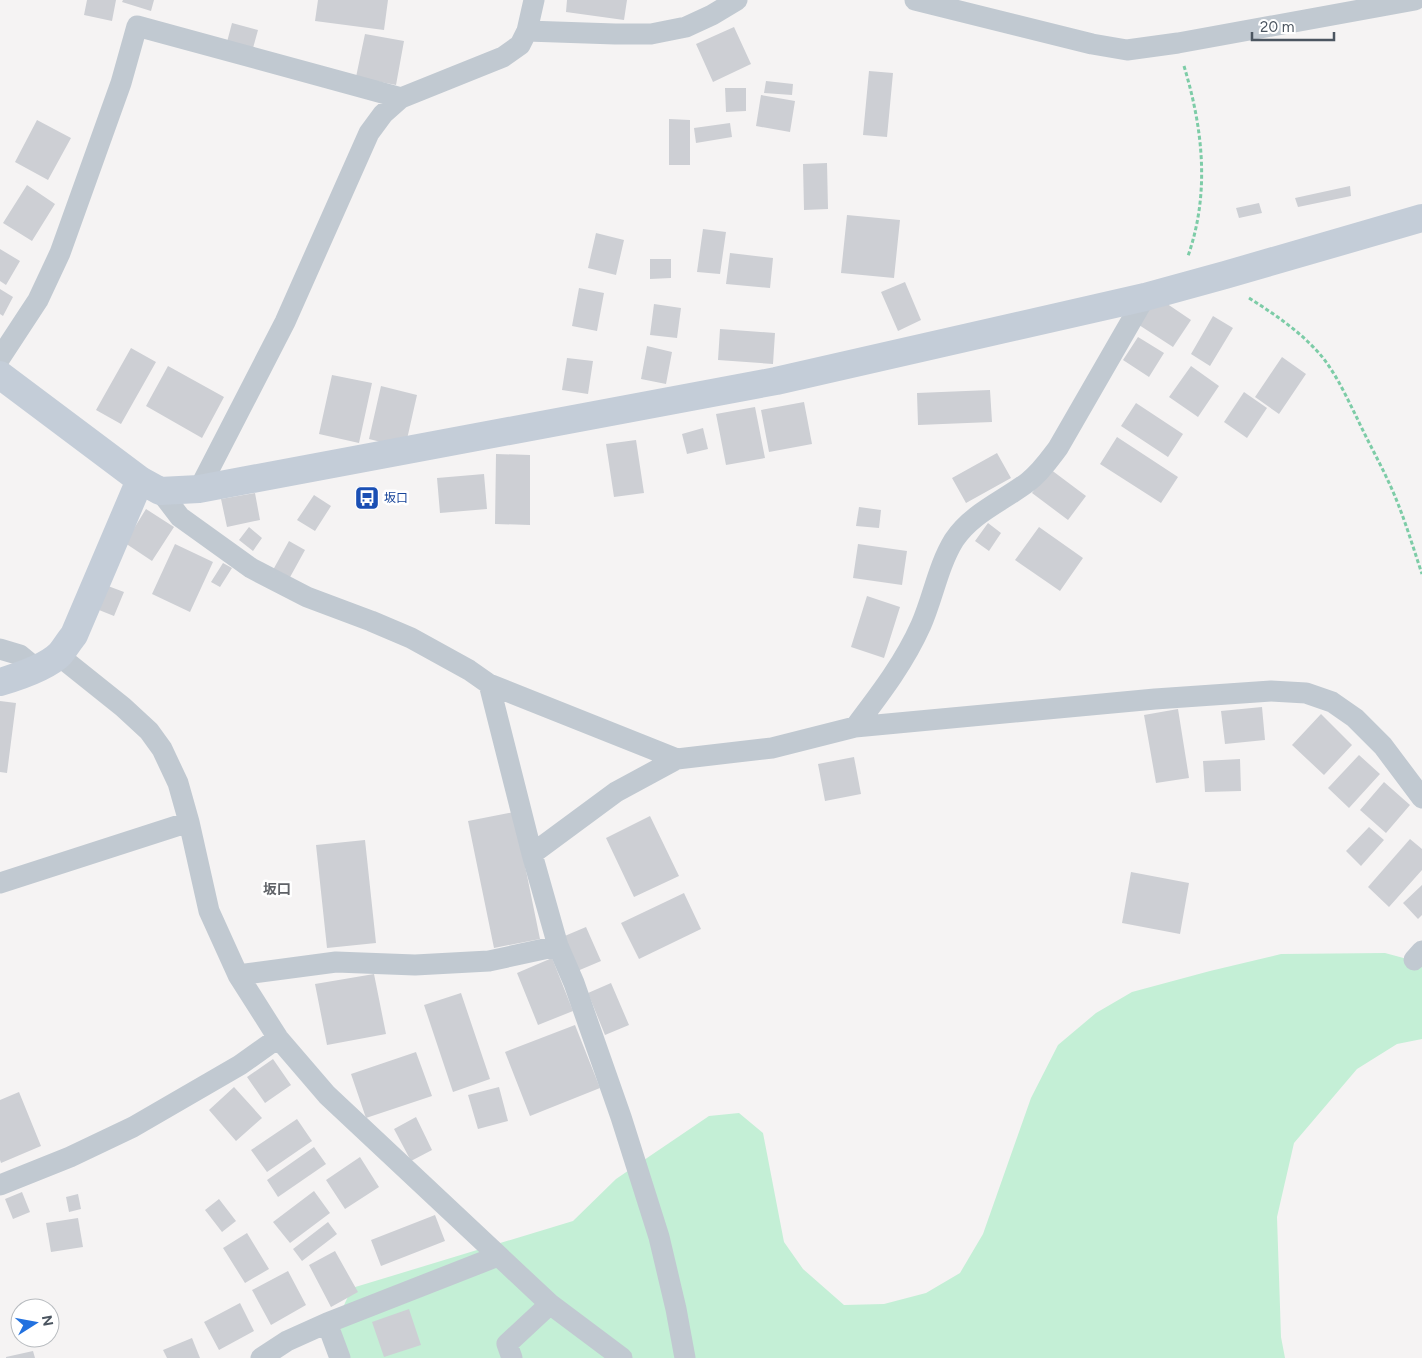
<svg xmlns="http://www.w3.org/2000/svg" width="1422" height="1358" font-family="Figtree,'Noto Sans JP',sans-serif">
  <rect width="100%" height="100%" fill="#f5f3f3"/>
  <path fill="#c4efd6" d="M1385,953l37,10v76l-25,5 -40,25 -63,74 -17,74 4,120 4,21h-939l-8,-40 14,-30 221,-67 43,-42 93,-63 30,-3 24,20 21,109 19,27 41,36 40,-1 42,-11 34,-20 23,-39 48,-136 27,-53 38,-32 36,-21 78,-21 71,-17z"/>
  <path fill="#cdcfd4" d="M87,0h29l-4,21 -28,-6z
    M123,0h31l-3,11 -29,-9z
    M318,0h70l-4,30 -69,-9z
    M567,0h60l-3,20 -58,-8z
    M232,23l26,7 -5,18 -26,-6z
    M734,27l17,37 -38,18 -17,-38z
    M365,34l39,7 -8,44 -40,-8z
    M869,71l24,2 -6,64 -24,-2z
    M766,81l27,3 -1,11 -28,-2z
    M725,88h21v23l-20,1z
    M761,95l34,6 -5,31 -34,-6z
    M669,119l21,1v45h-21z
    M37,120l34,18 -23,42 -33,-18z
    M730,123l2,14 -36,6 -2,-15z
    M827,163l1,46 -24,1 -1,-46z
    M27,185l28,19 -23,37 -29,-18z
    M1350,186l1,10 -53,11 -3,-9z
    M1259,203l3,10 -23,5 -3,-10z
    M847,215l53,5 -6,58 -53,-5z
    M703,229l23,3 -6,42 -23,-2z
    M596,233l28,7 -8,35 -28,-7z
    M0,249l20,12 -14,24 -6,-4z
    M730,253l43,5 -3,30 -44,-4z
    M650,259h21v19l-21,1z
    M905,282l16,38 -23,11 -17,-39z
    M579,288l25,5 -7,38 -25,-5z
    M0,289l13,8 -10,19 -3,-2z
    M1157,297l34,23 -18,27 -34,-22z
    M654,304l27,4 -4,30 -27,-3z
    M1213,316l20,12 -23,38 -19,-12z
    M720,329l55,4 -2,31 -55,-4z
    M1138,337l26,16 -15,24 -26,-17z
    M647,346l25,6 -6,32 -25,-5z
    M131,348l25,14 -35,62 -25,-14z
    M1282,357l24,17 -27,40 -24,-17z
    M567,358l26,3 -5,33 -26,-4z
    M168,366l56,31 -22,41 -56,-32z
    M1191,366l28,20 -21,31 -29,-20z
    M332,375l40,8 -13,60 -40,-9z
    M381,386l36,9 -12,53 -36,-9z
    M990,390l2,32 -74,3 -1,-32z
    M1244,392l23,16 -20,30 -23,-16z
    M804,402l8,42 -43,8 -8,-42z
    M1136,403l47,31 -15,23 -47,-31z
    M755,407l10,51 -39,7 -10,-51z
    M703,428l5,21 -21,5 -5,-20z
    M1117,437l61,40 -17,26 -61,-39z
    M636,440l8,53 -30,4 -8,-53z
    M997,453l14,25 -45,25 -14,-25z
    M496,454l34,1v70l-35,-1z
    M1050,469l36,27 -18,24 -36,-27z
    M484,474l3,35 -47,4 -3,-35z
    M255,493l5,27 -33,7 -6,-28z
    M314,495l17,11 -16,25 -18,-11z
    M859,507l22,3 -2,18 -23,-2z
    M146,509l28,18 -22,34 -27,-18z
    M988,523l13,10 -12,18 -14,-10z
    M249,527l13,11 -9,13 -14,-11z
    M1039,527l44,31 -23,33 -45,-31z
    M289,541l16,9 -16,29 -16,-9z
    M175,544l38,18 -23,50 -38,-18z
    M858,544l49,7 -5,34 -49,-7z
    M223,563l9,5 -12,19 -9,-5z
    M108,586l16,6 -10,24 -15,-6z
    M867,596l33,11 -16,51 -33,-11z
    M0,701l16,2 -9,70 -7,-1z
    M1262,707l3,33 -40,4 -4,-33z
    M1178,709l11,69 -33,5 -12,-68z
    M1321,714l31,31 -28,30 -32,-30z
    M1359,755l21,19 -31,34 -21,-20z
    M854,757l7,37 -36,7 -7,-37z
    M1240,759l1,32 -36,1 -2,-31z
    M1384,782l26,23 -24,28 -26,-23z
    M514,812l26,127 -46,9 -26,-127z
    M650,816l29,60 -45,21 -28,-59z
    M1369,827l15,13 -23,26 -15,-15z
    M1410,839l12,10v21l-33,37 -21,-20z
    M365,840l11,103 -49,5 -11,-103z
    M1131,872l58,11 -9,51 -58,-11z
    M1422,885v30l-4,4 -15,-16z
    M684,893l17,36 -62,30 -18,-36z
    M586,927l15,34 -26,11 -15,-34z
    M552,958l21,53 -35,14 -21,-52z
    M374,974l12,60 -59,11 -12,-61z
    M611,983l18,42 -24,10 -17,-42z
    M461,993l29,86 -37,13 -29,-87z
    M575,1025l25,63 -70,28 -25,-64z
    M416,1052l16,44 -66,22 -15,-44z
    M273,1059l18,26 -26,18 -18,-26z
    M234,1087l28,31 -26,23 -27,-31z
    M499,1087l9,34 -30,8 -10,-34z
    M19,1092l22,54 -40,17 -1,-3v-60z
    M416,1117l16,33 -21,11 -17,-32z
    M297,1119l15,22 -45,31 -16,-22z
    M314,1147l12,17 -48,33 -11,-17z
    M360,1157l19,30 -34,22 -19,-29z
    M314,1191l16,22 -40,30 -17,-21z
    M22,1192l8,20 -17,7 -8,-20z
    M78,1194l3,15 -12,3 -3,-15z
    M219,1199l17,22 -14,11 -17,-22z
    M435,1215l10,26 -64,25 -10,-26z
    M78,1218l5,29 -32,5 -5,-29z
    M328,1222l9,12 -35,27 -9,-12z
    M247,1233l22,36 -24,14 -22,-35z
    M335,1251l23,41 -27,15 -22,-42z
    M288,1271l18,34 -35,20 -19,-35z
    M240,1303l14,28 -35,19 -15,-28z
    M409,1309l12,36 -37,12 -12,-35z
    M192,1338l8,20h-33l-4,-8z
    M33,1351l2,7h-29v-1z"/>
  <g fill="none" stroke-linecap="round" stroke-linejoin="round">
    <path stroke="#7dcca7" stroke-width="3" stroke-dasharray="4 2.5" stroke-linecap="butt" d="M1184,66c19,63 26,127 4,190
      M1249,298c25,16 49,32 69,54 17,19 28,44 39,66 12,26 26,50 37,76 11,26 19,53 28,80"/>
    <path stroke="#c1c9d1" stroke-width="21" d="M915,0l177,44 35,6 51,-7 237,-43
      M527,31l88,3h36l35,-7 26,-12 25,-15
      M0,358l38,-58 22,-47 61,-170 16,-57 264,72
      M199,489l86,-167 84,-189 14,-19 18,-16 102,-41 17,-12 7,-14 7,-31
      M160,491l20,26 71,51 56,29 64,24 40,17 58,32 20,14 188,75 95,-11 83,-21 300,-28 116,-8 35,2 26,9 23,16 28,28 39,52
      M0,649l20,6 17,14
      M58,655l65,52 26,24 13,18 16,34 11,39 20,89 29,64 40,63 49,57 223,209 72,54
      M489,684l43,170 26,92 16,37 47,134 38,120 17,72 9,49
      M855,727c25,-33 49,-64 66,-102 12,-27 17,-59 33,-85 18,-27 49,-39 74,-58 13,-10 21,-22 30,-34l87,-151
      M532,854l84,-62 61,-33
      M0,883l189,-61
      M1414,960l8,-9
      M238,975l98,-13 79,3 74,-4 69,-15
      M0,1185l70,-28 63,-30 107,-62 38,-27
      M327,1323l13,35
      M261,1358l26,-17 40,-18 171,-67
      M512,1358l-5,-14 43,-40"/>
    <path stroke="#c4cdd8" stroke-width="28" d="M0,375l140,105 20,11 39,-2 577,-108 369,-84 80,-22 197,-57
      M0,682c17,-5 47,-15 60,-28 5,-6 9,-13 14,-19l66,-155"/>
  </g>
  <defs>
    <symbol id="bus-square" viewBox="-11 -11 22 22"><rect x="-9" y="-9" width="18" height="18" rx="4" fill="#1a4fb4" stroke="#fff"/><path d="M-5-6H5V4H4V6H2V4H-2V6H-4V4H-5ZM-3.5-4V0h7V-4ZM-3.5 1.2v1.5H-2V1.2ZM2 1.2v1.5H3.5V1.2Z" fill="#fff"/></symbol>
  </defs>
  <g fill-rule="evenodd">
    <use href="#bus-square" x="353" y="484" width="28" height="28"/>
  </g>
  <g text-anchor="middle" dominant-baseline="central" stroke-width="5" stroke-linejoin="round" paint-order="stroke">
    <g font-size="12" fill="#164399" stroke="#fff" text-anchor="start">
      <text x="384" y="498">坂口</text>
    </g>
    <g font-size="14" font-weight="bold" fill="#5f6267" stroke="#fff">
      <text x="277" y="889">坂口</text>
    </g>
  </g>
  <g transform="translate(35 1323) rotate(79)"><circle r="24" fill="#ffffff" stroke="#b7bbbf"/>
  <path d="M0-4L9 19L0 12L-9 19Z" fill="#2271df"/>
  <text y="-8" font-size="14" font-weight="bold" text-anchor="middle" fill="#4b5560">N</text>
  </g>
  <path d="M1252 32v8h82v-8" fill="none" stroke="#4b5560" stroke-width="2.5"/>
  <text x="1260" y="32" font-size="15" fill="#4b5560" stroke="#ffffff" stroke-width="4" paint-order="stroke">20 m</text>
</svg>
